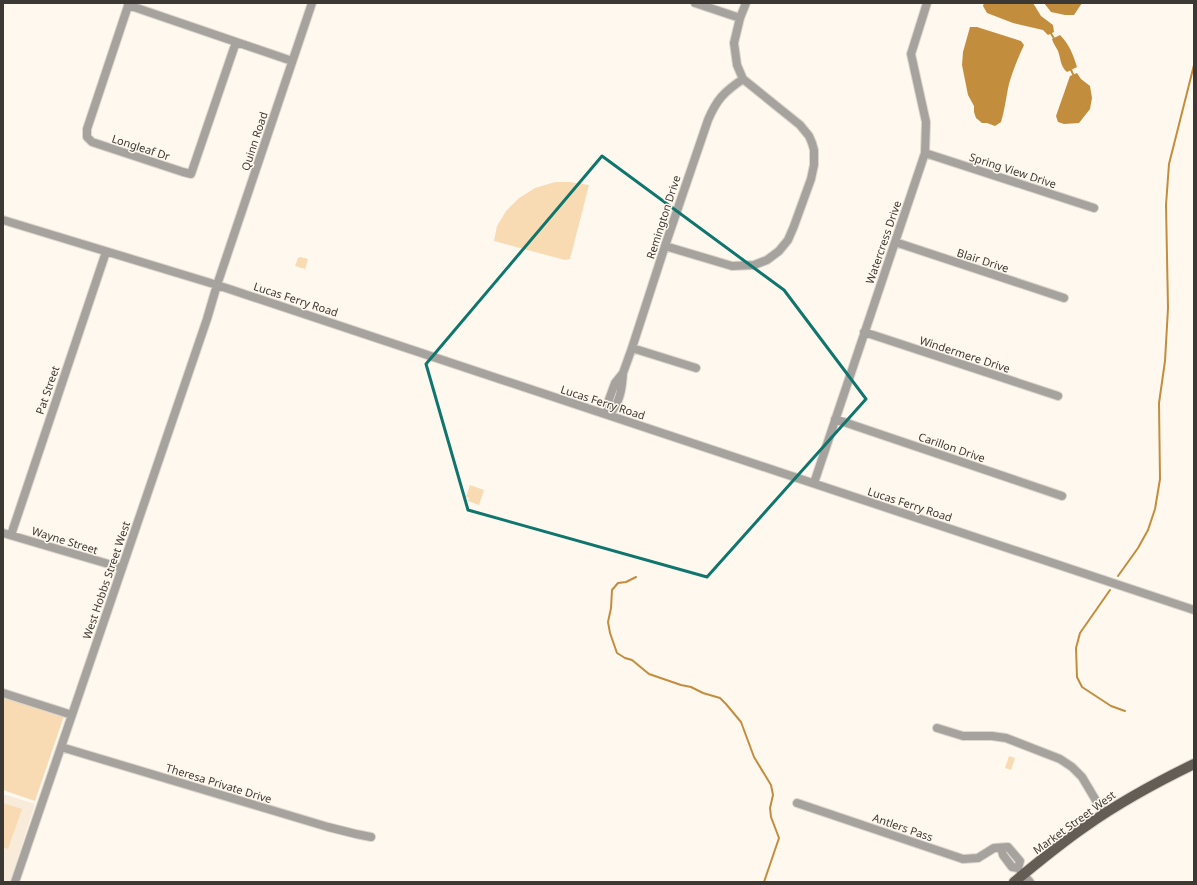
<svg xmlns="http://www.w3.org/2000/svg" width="1197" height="885" font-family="'Noto Sans',sans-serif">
  <rect width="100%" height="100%" fill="#fff8ef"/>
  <path fill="#f8ebd9" d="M3,794l32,10 -25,78h-7z"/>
  <path fill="#f9dbb3" d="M555,182h15l19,3 -19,74 -5,1 -71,-19 3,-15 9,-15 13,-13 16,-10z
    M300,257l8,2 -3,10 -10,-3 3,-8z
    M470,485l14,5 -5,15 -11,-4 1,-3 -3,-1z
    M3,698l61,18 -29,85 -32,-11z
    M1009,756l6,2 -4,12 -6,-2z
    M3,803l19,6 -14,40 -5,-2z"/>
  <path fill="#c38d3e" d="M984,3h49l8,13 12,9 1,7 -6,3 -5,-5 -30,-7 -26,-10 -4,-7z
    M1044,3h38l-8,12h-9l-14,-3z
    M970,27h7l44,14 3,4c-6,13 -11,25 -15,39 -3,13 -4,25 -8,38l-6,4 -8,-3h-5l-6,-5 -2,-6v-6l-6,-11 -6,-30 1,-13z
    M1060,35c9,9 13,19 17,32l-10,5c-7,-6 -6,-13 -9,-21 -2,-4 -5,-8 -6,-12z
    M1077,73l4,6 9,7 2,12 -2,11 -11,14 -15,1 -6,-2 -2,-6 14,-40z"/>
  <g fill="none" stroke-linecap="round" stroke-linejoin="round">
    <path stroke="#c38d3e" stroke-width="2" d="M1050,32l5,8
      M1070,68l3,6
      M1118,576l20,-28 10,-18 7,-21 5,-30 -1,-76 6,-42 3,-53 -2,-103 3,-41 25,-99
      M636,577l-10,5 -8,1 -6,7 -1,18 -3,14 2,11 7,20 8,5 7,2 17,14 32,11 10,2 12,6 17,5 6,6 15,18 13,35 17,28 2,10 -3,13 1,9 8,21 -15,44
      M1110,590l-30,43 -4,15 1,29 5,10 29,19 14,5"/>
    <defs>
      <path id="minor" d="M129,3l-42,126v8l5,5 91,30 8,2 45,-132
        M695,3l45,15
        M128,5l164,56
        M925,153l169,55
        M3,220l214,65 977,325
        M895,242l169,56
        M665,246l67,20 22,-1 13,-5 12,-9 9,-11 6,-14 17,-47 3,-14v-15l-2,-7 -3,-7 -9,-11 -57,-46 -6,-14 -3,-22 6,-25 6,-15
        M864,332l194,64
        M632,348l64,20
        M609,415l-2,-10 8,-22 8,-10 9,-25 33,-102 43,-126c9,-21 16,-28 35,-41
        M609,415c11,-12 13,-26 14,-42
        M835,419l227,77
        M814,483l111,-330 1,-31 -15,-68 16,-51
        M3,533l119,35
        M11,535l95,-283
        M3,693l69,22
        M937,728l26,8h29l14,2 54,21 12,8 10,10 22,37
        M61,747l267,80 28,7 15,3
        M797,803l166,56 15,-1 16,-10 14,-1 12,14 -2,7
        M1001,848l2,7 9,12 6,1 12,14
        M15,882l192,-563 10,-34 95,-282"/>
      <path id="major" d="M1014,882c23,-19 47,-39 72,-56 34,-24 71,-44 108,-62"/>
    </defs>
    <use href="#minor" stroke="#dcd6cd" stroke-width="10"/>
    <use href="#major" stroke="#dcd6cd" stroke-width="12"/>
    <use href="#minor" stroke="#a6a39e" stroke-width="8"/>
    <use href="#major" stroke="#635d55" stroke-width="10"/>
  </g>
  <path fill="none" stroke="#0f766e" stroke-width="3" stroke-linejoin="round" d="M602,156l182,134 82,109 -159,178 -239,-67 -42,-146z"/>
  <g text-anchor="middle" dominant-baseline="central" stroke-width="3" stroke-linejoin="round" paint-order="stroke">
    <g font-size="11" fill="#3c3934" stroke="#fff8ef">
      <text transform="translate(254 141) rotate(-72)">Quinn Road</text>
      <text transform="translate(141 147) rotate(18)">Longleaf Dr</text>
      <text transform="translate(1013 170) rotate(18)">Spring View Drive</text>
      <text transform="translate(663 217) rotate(-72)">Remington Drive</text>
      <text transform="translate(883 242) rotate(-71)">Watercress Drive</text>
      <text transform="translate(983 260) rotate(18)">Blair Drive</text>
      <text transform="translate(296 299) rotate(18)">Lucas Ferry Road</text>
      <text transform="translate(965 354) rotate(18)">Windermere Drive</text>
      <text transform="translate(47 390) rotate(-71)">Pat Street</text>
      <text transform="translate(603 402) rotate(18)">Lucas Ferry Road</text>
      <text transform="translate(952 447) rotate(19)">Carillon Drive</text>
      <text transform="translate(910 504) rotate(18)">Lucas Ferry Road</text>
      <text transform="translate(65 540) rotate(17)">Wayne Street</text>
      <text transform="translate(106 580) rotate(-71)">West Hobbs Street West</text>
      <text transform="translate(219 783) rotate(17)">Theresa Private Drive</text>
      <text transform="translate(1074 822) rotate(-36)">Market Street West</text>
      <text transform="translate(903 827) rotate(19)">Antlers Pass</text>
    </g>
  </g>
  <rect width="1197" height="885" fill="none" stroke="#3c3934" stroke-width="8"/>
</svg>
